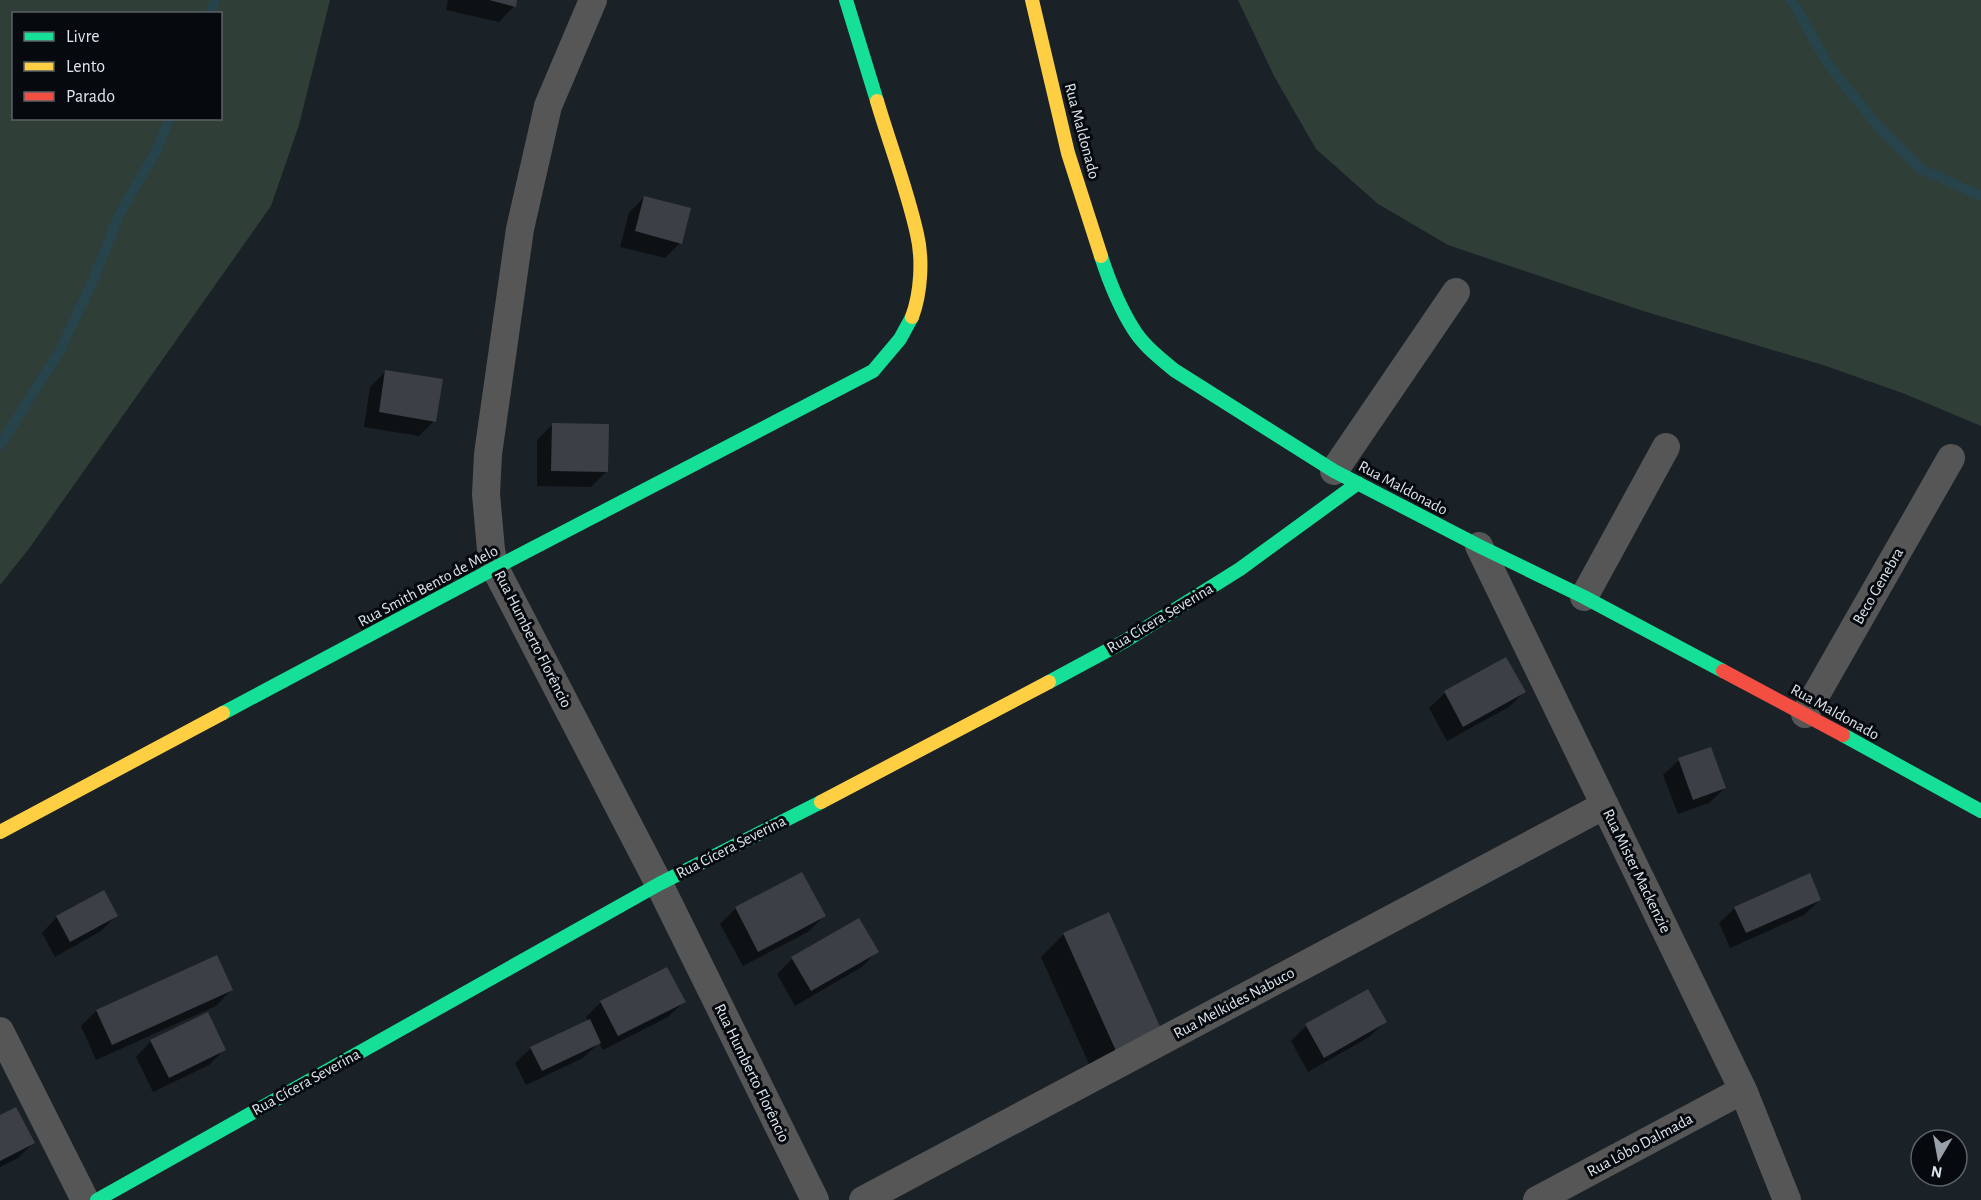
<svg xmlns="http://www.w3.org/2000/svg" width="1981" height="1200" font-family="'Alegreya Sans',sans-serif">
  <rect width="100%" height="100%" fill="#1a2127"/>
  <path fill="#2f3e36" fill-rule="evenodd" d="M0,0h330l-31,125 -28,81 -243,344 -28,35zM14,14h206v104h-206z
    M1238,0h743v426l-76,-32 -79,-28 -186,-56 -192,-65 -70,-41 -62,-55 -42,-73z"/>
  <path fill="#0007" d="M448,0h68l-2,6 -15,16 -53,-12z
    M644,197l36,46 -15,15 -45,-11 9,-34z
    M386,371l48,50 -15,15 -55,-9 6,-40z
    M553,424l54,47 -16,16 -54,-1v-46z
    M1506,659l18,33 -15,15 -62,34 -18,-33 16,-15z
    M1679,760l46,28 -16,15 -31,11 -15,-39z
    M801,874l23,42 -16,16 -65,34 -23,-42 16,-16z
    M1820,900l-16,15 -74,33 -11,-25 16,-15z
    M117,915l-16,16 -46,26 -13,-24 15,-16z
    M1064,934l96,96 -67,43 -52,-116z
    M877,951l-15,16 -67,39 -18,-32 15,-15z
    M216,957l15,33 -15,16 -120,54 -15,-34 15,-15z
    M601,1002h83l-16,15 -65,33 -4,-7 -16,15 -57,27 -11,-22 16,-15 57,-27 -2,-4z
    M1385,1022l-16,15 -61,35 -17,-31 15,-15z
    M151,1041l73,9 -15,15 -56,27 -17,-35z
    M0,1116l33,27 -15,15 -18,9z"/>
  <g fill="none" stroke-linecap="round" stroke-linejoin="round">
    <path stroke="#27444d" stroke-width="10" d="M1790,0l6,7 31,56 48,60 46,46 60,27
      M210,14l5,-14
      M0,445l59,-93 33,-69 27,-68 36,-62 15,-35"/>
  </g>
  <path fill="#3d3f46" d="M489,0h28l-1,7z
    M644,196l47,12 -9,36 -47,-13z
    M385,370l58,9 -7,43 -57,-10z
    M552,423l57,1 -1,48 -57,-1z
    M1506,657l20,35 -63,35 -19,-36z
    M1711,747l15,41 -33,12 -15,-42z
    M802,872l24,44 -68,36 -23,-45z
    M1810,873l11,27 -75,33 -12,-26z
    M104,890l14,26 -48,26 -14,-26z
    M1109,912l53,119 -46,20 -53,-118z
    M859,918l20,34 -68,39 -20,-34z
    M217,955l16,35 -121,55 -16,-35z
    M667,967l19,35 -68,34 -18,-35z
    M1368,989l19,33 -63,36 -19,-34z
    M208,1012l18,38 -57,28 -19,-38z
    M590,1019l11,24 -59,28 -12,-24z
    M16,1107l19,36 -35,18v-46z"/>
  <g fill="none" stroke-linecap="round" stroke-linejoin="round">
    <path stroke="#555655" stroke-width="28" d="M593,0l-45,106 -28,123 -32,225 -2,40 5,56 4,18 164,316 156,316
      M1334,471l122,-179
      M1479,546l264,544 44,110
      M1584,597l82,-150
      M1805,714l146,-256
      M0,1031l85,169
      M863,1200l742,-395
      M1537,1200l206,-110"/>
    <path stroke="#16e098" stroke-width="14" d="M846,0l31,101
      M1101,256c8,25 19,52 33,74 10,16 26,28 40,40l160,101 145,75 105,51 139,74
      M1049,682l76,-41 115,-72 118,-86
      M223,713l272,-145 378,-197 27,-32 12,-22
      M1843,735l138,76
      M97,1200l562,-316 162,-82"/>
    <path stroke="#ffcf43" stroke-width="14" d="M1032,0l36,153 33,103
      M877,101c13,44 30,88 40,133 6,25 4,59 -5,83
      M821,802l228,-120
      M0,832l223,-119"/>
    <path stroke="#f24e42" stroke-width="14" d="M1723,671l120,64"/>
  </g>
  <g text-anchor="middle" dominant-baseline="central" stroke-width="6" stroke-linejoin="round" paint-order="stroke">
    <g font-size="16" fill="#dde5ec" stroke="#060a0f">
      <text transform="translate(1082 131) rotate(75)">Rua Maldonado</text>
      <text transform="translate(1403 488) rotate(28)">Rua Maldonado</text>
      <text transform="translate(428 586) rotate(-28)">Rua Smith Bento de Melo</text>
      <text transform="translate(1878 586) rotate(-60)">Beco Genebra</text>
      <text transform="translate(1160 618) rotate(-31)">Rua Cícera Severina</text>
      <text transform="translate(533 639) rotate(63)">Rua Humberto Florêncio</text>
      <text transform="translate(1835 712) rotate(29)">Rua Maldonado</text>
      <text transform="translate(731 847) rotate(-27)">Rua Cícera Severina</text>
      <text transform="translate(1637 871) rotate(64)">Rua Mister Mackenzie</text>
      <text transform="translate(1234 1003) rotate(-28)">Rua Melkides Nabuco</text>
      <text transform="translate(752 1073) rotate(64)">Rua Humberto Florêncio</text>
      <text transform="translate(306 1082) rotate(-29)">Rua Cícera Severina</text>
      <text transform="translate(1640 1145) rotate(-28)">Rua Lôbo Dalmada</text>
    </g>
  </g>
  <rect x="12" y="12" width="210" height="108" fill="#060a0f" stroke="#5c6267" stroke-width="1.5"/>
  <rect x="24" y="32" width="30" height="9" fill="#16e098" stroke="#5c6267" stroke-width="1.5"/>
  <text x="66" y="42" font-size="18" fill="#dde5ec">Livre</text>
  <rect x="24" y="62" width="30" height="9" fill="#ffcf43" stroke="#5c6267" stroke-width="1.5"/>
  <text x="66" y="72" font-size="18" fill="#dde5ec">Lento</text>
  <rect x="24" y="92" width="30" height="9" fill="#f24e42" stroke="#5c6267" stroke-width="1.5"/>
  <text x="66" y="102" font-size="18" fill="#dde5ec">Parado</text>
  <g transform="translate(1939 1158) rotate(190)"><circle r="28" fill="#060a0f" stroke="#5c6267" stroke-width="1.5"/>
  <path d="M0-4.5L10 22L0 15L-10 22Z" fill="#99a0a7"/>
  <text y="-9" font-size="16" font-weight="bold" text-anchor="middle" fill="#dde5ec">N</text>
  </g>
</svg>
